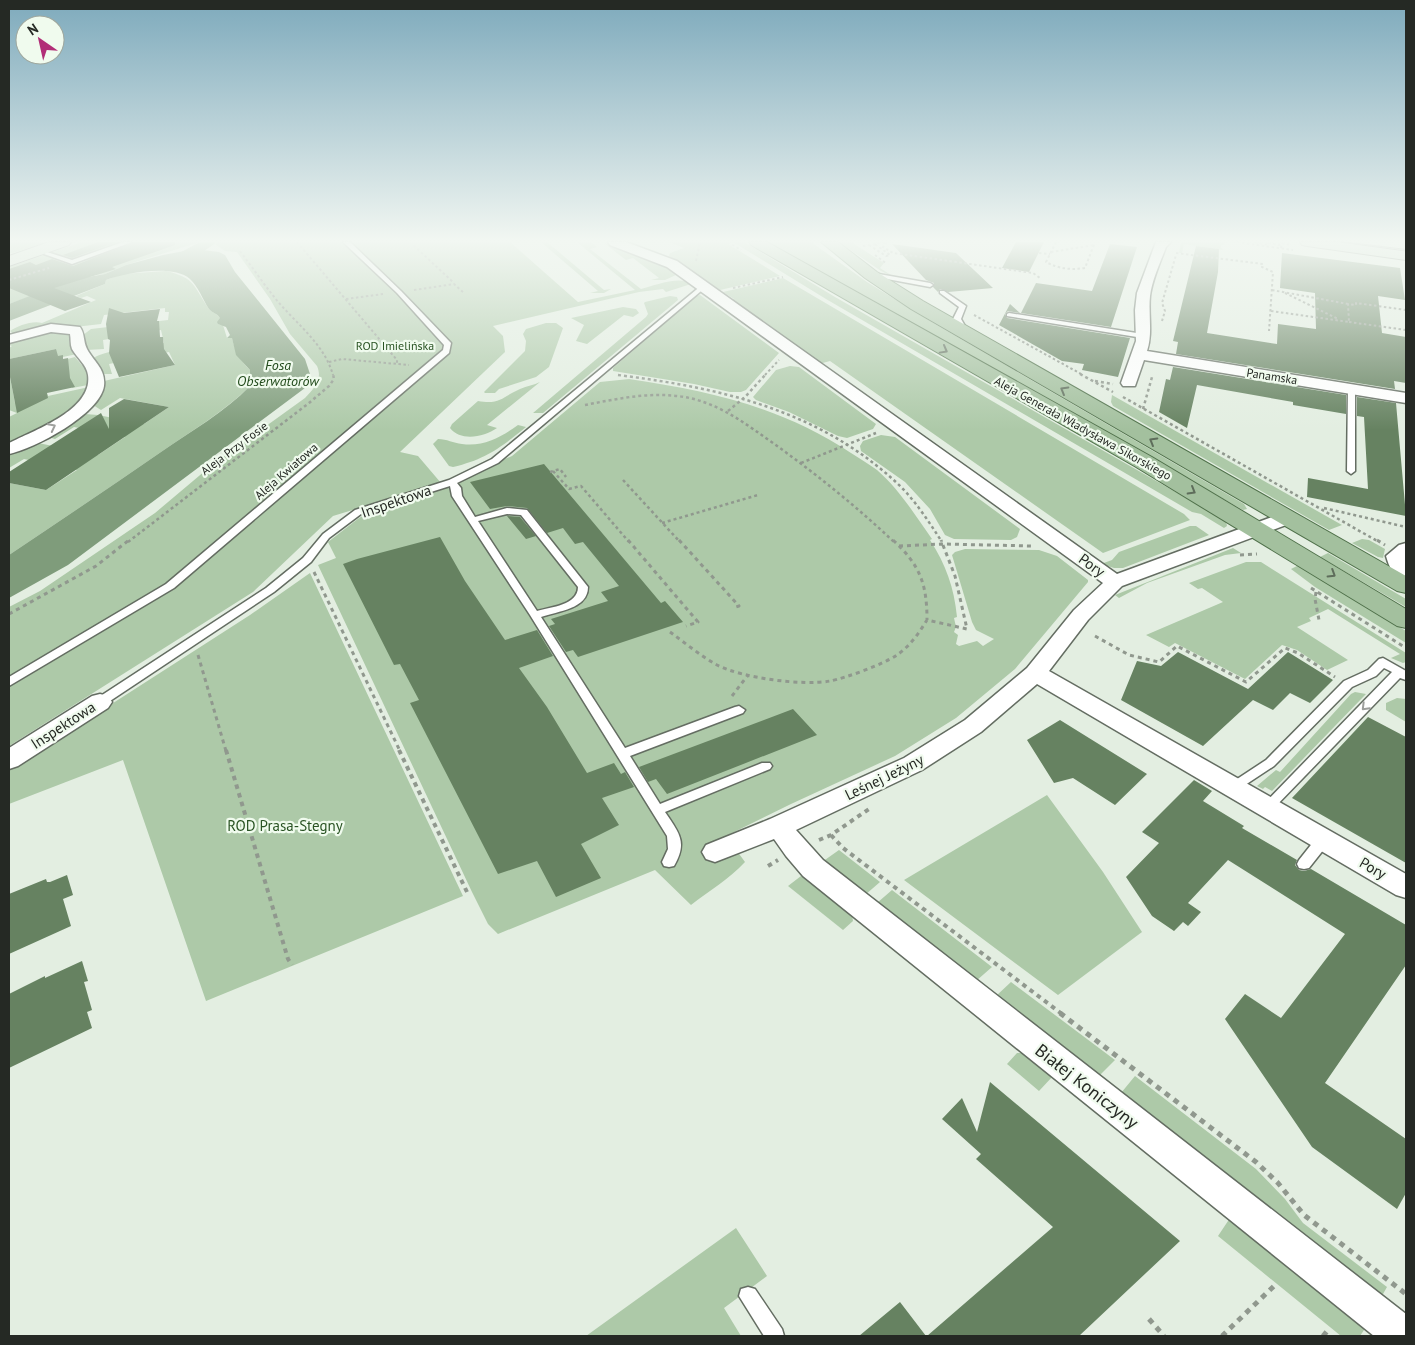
<svg xmlns="http://www.w3.org/2000/svg" width="1415" height="1345" font-family="'PT Sans',sans-serif">
  <rect width="100%" height="100%" fill="#e3eee1"/>
  <path fill="#adc9a8" d="M9,242h39l-39,12z
    M82,242h118l-74,23 -21,9 -17,2 -79,28v-37z
    M220,242h290l68,60 57,-12 -58,-48h14l6,5 -7,2 51,40c12,-3 40,-14 50,-5l-25,8 -3,-3 -24,3 -146,34 10,10 2,16 -105,100 18,4 23,27 -108,33 -80,76 -244,154v-139l31,-16 115,-78 57,-48 93,-67c9,-10 18,-18 12,-32l-27,-32 -20,-35 -33,-47 -12,-1 -10,-7z
    M541,242h6l57,48 7,-1 -7,4h-14l8,-2z
    M669,242h56l55,34 -60,14 -51,-34 1,-3 14,-5z
    M733,242h11l91,55 386,221 5,3 1,5 -3,2 -23,-14 -9,-2 -366,-213z
    M768,242h43l56,40 68,42 309,180 3,5 -4,1z
    M839,242h12l33,21 -4,5 14,9 -13,-6z
    M1181,242h44l-1,3h-3v3l3,2 -40,-6 -2,9h-3z
    M604,243l53,17 19,15 -11,5h-14l8,-2 -26,-20 -7,2z
    M166,271c30,7 27,15 43,38 3,4 8,4 12,10l-3,3v2l5,1 4,13 5,-1c2,13 9,25 18,33v16c-26,26 -59,45 -89,66 -51,35 -101,69 -152,103v-72l37,7 31,-20 -53,-11 -15,9v-15l16,-9 13,-1 60,12 27,-18 -51,-10 -19,12 -7,-2 37,-23 13,1 46,9 25,-17 -49,-9 -19,12 -8,-5 11,-24 71,-16 -6,-13 -60,12 3,10h-9l-9,-16c9,-8 55,-12 70,-15l-3,-13 -58,10 1,9 -18,1 -3,-15 8,-6 77,-9 1,-8h-4v-4l-61,7 -3,9 -87,10 -4,-3c7,-5 23,-11 32,-8l54,-23 -9,-4 -6,2 -5,-2 29,-12 1,-4 16,-6z
    M783,278l401,236 6,6 -87,33 -273,-192 -11,3 -89,-64 4,-1 -11,-7z
    M700,295l79,58 -33,37 -5,2h-11l-36,-8 -81,-13v-3l83,-72z
    M670,296l7,1 1,3 -135,113h-10l113,-96 2,-3 -4,-11 1,-1z
    M623,307l13,2 3,4 -6,4 -9,-2 -37,29 -11,-3 8,-16 -13,-7z
    M546,323h10l7,5 -14,39 -13,10 -37,12 -4,4h-10l-1,-1 41,-41 1,-10 -3,-7 3,-5z
    M58,330l13,4 6,20 -33,7 12,-12 -47,10v-11l3,-2 -3,-1 1,-4z
    M75,357l11,13 2,15 -16,3 -8,-28z
    M790,366l9,1 77,57 -3,5 -26,9 -9,-2 -49,-24 -33,-12 -3,-3 23,-27z
    M9,372l6,31 32,-9 1,2 41,-9c-5,25 -58,47 -80,59v-29l8,-4 -8,-3z
    M629,379c81,12 153,28 222,74 9,6 18,11 26,17 22,19 38,45 55,69l-2,1c16,25 24,47 27,77l-3,1 2,9 -2,5 4,3 -2,9 3,2 18,-5 6,5 11,-7 -18,-9 -4,-8 -20,-67 3,-3 10,-3 74,1 18,6 31,24v2l-73,87 -59,49 -61,38 -104,48 -65,32 19,26c-16,17 -36,29 -54,43l-36,-35 -157,64 -10,-10 -16,-32 -154,-327 18,-7 -8,-16 31,-24 13,-7 80,-29 60,-26 88,-74z
    M540,382l-53,43 10,3c-13,9 -36,14 -47,0l2,-4 26,-23c22,4 24,-4 42,-12 7,-3 14,-4 20,-7z
    M1112,395l230,130 -13,5 -216,-124 -2,-4z
    M518,425l8,2c-26,21 -40,32 -73,40l-4,-1 -16,-22 5,-5c9,0 15,4 24,5 22,3 39,-7 56,-19z
    M881,435l14,2 125,92 -3,8 -6,3 -57,-1 -9,-4 -15,-26 -25,-27 -44,-31 -1,-5 3,-5z
    M1190,526h6l13,9 -86,33h-9l-13,-4 11,-4 7,-8z
    M1362,539l7,1 16,9 -2,9 -5,-1 -26,-14z
    M1233,548l8,5 -16,2 -78,28 -28,15 -4,-3z
    M1328,553l78,46v8l-86,-50z
    M1246,562h15l145,91v9l-3,1 -12,-5 9,-4 -72,-45 -19,9 2,3 -14,6 51,33 -21,10 -30,-20 -15,-5 -37,34 -70,-36 -6,4 -23,-12 77,-33 -21,-14 -4,1 -9,-6z
    M1299,565l107,66v12l-91,-56 -24,-18z
    M310,573l153,323 -257,105 -83,-241 -114,44v-34l241,-155z
    M1355,692l11,2 -94,97 -7,-4 -2,2 -6,-3 19,-16 4,2 71,-78z
    M1397,698l9,1v23l-20,-12v-7z
    M1047,795l56,77 39,60 -84,63 -154,-115z
    M839,850l41,32 -15,13 -43,-33z
    M801,876l51,39 1,6 -10,9 -55,-44z
    M892,890l100,77 -16,14 -99,-78z
    M1011,982l104,78 -16,16 -103,-80z
    M1017,1053h7l29,23 -14,15 -32,-27z
    M1135,1076l121,93 29,30 18,24 84,64 -8,14 -258,-208z
    M1230,1218l136,109 -6,9h-19l-123,-100z
    M736,1228l31,48 -43,32 17,28h-155z"/>
  <path fill="#7f9c7b" d="M195,249l24,3 6,3 10,17 70,87 5,15 -1,11 -241,180 -59,33v-43c51,-34 101,-68 152,-103 30,-21 64,-40 89,-66v-16l-14,-15 -4,-17h-5l3,-3 -4,-8 -8,-3 -1,-2 3,-4c-3,-5 -8,-5 -11,-9 -6,-9 -11,-23 -19,-30 -17,-15 -65,-6 -84,1l-1,4 -96,37v-17l62,-24 34,-6 21,-9 37,-10z"/>
  <g fill="none" stroke-linecap="round" stroke-linejoin="round">
    <path fill="#7f9c7b" fill-rule="evenodd" d="M200,242h16c-8,9 -49,30 -58,20l2,-3 10,-1z"/>
  </g>
  <path fill="#668261" d="M98,242h19l-45,16 -9,-3z
    M134,242h41v3l-63,22 4,2 -62,19 37,14 -26,9 -56,-23v-19l21,-7 6,3 16,-6 21,7z
    M1016,242h28l-15,30 -27,-4z
    M892,244l64,9 37,35 -45,4 -8,-3 -2,3 -5,-5 1,-4 -8,-3z
    M1110,244l27,3 -26,80 -90,-14 15,-30 56,8z
    M1196,246l23,3 -1,23 -11,61 70,11 1,-20 38,5 -1,-36 -35,-5 2,-35 118,15 5,32 -27,-4 4,37 24,4v46l-12,-2 1,8 -219,-35 2,-12 -5,-1z
    M1010,304l10,9 -12,-2 -3,3 2,4 123,20 -12,39 -36,-7 2,-6 -22,-3 -63,-36z
    M109,308l15,5 36,-4 -3,12h2l1,16h3l1,12 11,16 -56,12 -10,-24 1,-13 -2,-1 -2,-15z
    M56,349l2,7 5,-1v4l5,-1 2,20 5,9 -28,6 1,5 -31,15 -8,-41v-13z
    M1173,367l173,28v19l-53,-9v-3l-96,-17 -10,43 -28,-16 7,-33 4,1z
    M1357,397l39,6 10,113 -99,-19 1,-19 60,11 -4,-72 -7,-1z
    M124,399l45,8 -123,83 -37,-7v-11l92,-59 8,16v-21z
    M544,464l117,139 4,-2 18,21 -105,35 -5,-7 -7,2 -17,-26 6,-2 -4,-5 57,-18 -7,-9 18,-6 -36,-44 -8,2 -12,-16 -16,5 -20,-25 -20,-2 -17,3 -20,-27z
    M507,516l13,1 16,19 -10,3z
    M440,537l25,44 40,59 32,-10 16,26 -34,12 28,39 40,66 27,-10 7,11 4,-2 9,15 -32,11 17,27 -38,19 20,34 -45,19 -19,-36 -39,13 -88,-171 9,-3 -19,-36 -6,1 -51,-101 14,-5z
    M1178,652l70,37 40,-37 45,28 -23,23 -20,-10 -17,17 -20,-10 -50,46 -82,-46 16,-39 24,5z
    M793,709l24,26 -150,59 -11,-15 -8,3 -9,-15z
    M1368,717l38,20v126l-114,-65z
    M1060,720l87,54 -32,31 -42,-27 -19,5 -27,-43z
    M1194,780l18,11 -9,10 41,25 -2,2 55,32 -2,5 4,5 5,1 7,-2 95,56v40l-81,118 81,56v54l-9,16 -85,-62 -87,-128 20,-25 36,24 64,-84 -117,-74 -40,43 13,9 -13,14 -5,-4 -9,9 -22,-15 -26,-39 33,-34 -17,-11z
    M67,875l6,20 -10,4 8,27 -62,28v-60l37,-15 1,3h3z
    M82,961l6,20 -4,1 8,28 -5,2 5,16 -83,40v-74l36,-18v2z
    M990,1082l190,159 -101,95h-152l126,-109 -77,-68 5,-5 -39,-35 20,-21 15,34z
    M900,1302l26,34h-67z"/>
  <g fill="none" stroke-linecap="round" stroke-linejoin="round">
    <defs>
      <path id="lane" d="M123,242h9l-60,22 -28,-10 3,-2 25,8z
        M343,242h7l51,49 50,52 -2,10 -275,235 -165,98v-9l157,-93 277,-234 1,-5 -47,-52z
        M873,273l57,10 3,2 -3,2 -59,-11 -1,-1z
        M702,285l5,1 -209,177 -41,20 4,5 1,8 13,21 32,-9 20,2 61,77c0,22 -30,24 -47,30l84,131 110,-41 4,-1 6,4 -2,3 -113,43 30,48 102,-41h8l2,3 -2,3 -105,43c14,21 23,30 9,54l-5,1 -5,-1 -2,-4 6,-13 -1,-13 -137,-221 -78,-119 -2,-10 -89,28 -32,24 -18,24 -37,30 -170,113h-8l-2,-3 2,-3 170,-111 37,-30 20,-24 32,-24 94,-30 43,-21zM507,514l14,1 57,72c0,18 -27,20 -41,24l-59,-90z
        M940,291h4l22,15 -5,13 8,14 -1,2h-6l-9,-16 6,-12 -19,-14z
        M1009,313l134,21 4,2 -4,2 -136,-22v-2z
        M1348,387l7,2v82l-4,3 -4,-3z
        M1383,658l23,13v9l-6,-2 -128,132 -5,2 -5,-2 -1,-3 131,-135 -8,-4 -8,8 -24,11 -78,79 -38,25h-8l-2,-3 2,-3 38,-25 78,-79 24,-11 11,-11z
        M1323,835l5,1 2,4 -2,4 -19,24 -5,1 -5,-1 -2,-4 2,-4 19,-24z
        M748,1287l7,2 27,40 2,7h-20l-25,-40 2,-7z"/>
      <path id="street" d="M608,242h18l51,19 440,313 163,-60 7,-2 7,2 2,4 -2,4 -172,64 -34,34 -39,51 357,203v24l-10,-3 -359,-211 -56,48 -59,38 -126,60 27,30 583,454v22h-32l-571,-460 -17,-20 -12,-17 -59,23 -9,-3 -4,-7 4,-7 64,-26 134,-61 61,-38 62,-52 47,-58 29,-27 -436,-316 -57,-22z
        M1156,242h15l-5,5c-6,16 -14,33 -16,49 -2,18 3,37 -3,55l259,42v10l-262,-43 -9,26h-12l-2,-3 15,-42 -1,-31 2,-17z
        M51,324l29,3c5,7 3,14 7,22 7,13 19,20 17,37 -4,28 -70,63 -95,68v-11c25,-13 84,-33 79,-68 -1,-10 -11,-17 -16,-26 -2,-5 -1,-10 -2,-15l-19,-2 -42,11v-8z
        M1406,543v38c-12,-3 -17,-14 -20,-25l13,-11z
        M100,694l8,2 4,6 -4,6 -90,58 -9,3v-21l83,-52z"/>
      <path id="secondary" d="M49,242h22l-2,3 -60,21v-10z
        M1300,242h42l64,8v10l-99,-14 -5,-1z"/>
      <path id="primary" d="M749,242h18l385,215 254,152v19l-9,-2 -261,-159 -385,-222z
        M821,242h17l39,30 46,29 483,275v17l-9,-2 -486,-282 -46,-31z"/>
    </defs>
    <use href="#lane" stroke="#646d62" stroke-width="3"/>
    <use href="#street" stroke="#646d62" stroke-width="3"/>
    <use href="#secondary" stroke="#646d62" stroke-width="2"/>
    <use href="#primary" stroke="#4f704a" stroke-width="2"/>
    <path stroke="#90988e" stroke-width="2" stroke-dasharray="2.5 2.5" stroke-linecap="butt" d="M297,242l100,118v3
      M410,242l44,41
      M728,242l13,8
      M887,242l-4,5 10,6 140,20 7,5
      M1056,242l-10,20c13,7 25,8 39,6l10,-26
      M1237,242l56,8
      M1255,242l14,3
      M1268,243l13,2
      M869,245l17,11 4,-1 -15,-11
      M863,246l24,-4
      M1281,248l1,-5 9,2
      M240,251c12,16 23,32 35,47 20,25 49,45 58,77
      M1051,252l43,-7
      M1039,253l11,1
      M1176,253l87,11 -1,3 11,5 -4,59
      M875,255l12,9
      M696,261l4,-19
      M9,280l40,-12
      M733,288l50,-11
      M414,290l40,-6 10,9
      M1272,290l76,14
      M1285,293l51,25v3
      M346,299l37,-5
      M1271,311l78,11 -1,-18 8,1v-2l50,7
      M974,315l109,60
      M1162,321l3,-10 -3,-8 14,-48
      M1349,322l57,8
      M329,362l13,-3 67,6
      M765,375l14,-15"/>
    <path stroke="#90988e" stroke-width="2.5" stroke-dasharray="3 3" stroke-linecap="butt" d="M1080,374l33,18
      M618,375c103,13 201,35 280,109 17,16 31,38 44,58
      M1095,381l18,3
      M1123,397l256,145
      M585,405c36,-7 72,-15 109,-6 32,9 53,26 79,44 43,31 83,63 121,99
      M1143,409l9,-32
      M728,411l17,-14 21,-23
      M801,463l75,-30
      M553,471l16,18 12,-3 48,56
      M550,472l10,-3 6,8
      M623,480l57,62
      M1324,508l82,19
      M662,523l96,-28
      M128,542l181,-139 20,-17 5,-7 -1,-5"/>
    <path stroke="#90988e" stroke-width="3" stroke-dasharray="4 4" stroke-linecap="butt" d="M628,540l70,82 -12,4
      M679,540l60,66 -6,2
      M893,540c27,25 34,44 34,80
      M1377,540l8,5
      M899,546l44,-2 89,2
      M1240,555l17,-1
      M314,572l86,179
      M1311,588l95,60
      M1316,592l-1,7 4,21
      M9,614l87,-48 33,-26
      M670,632c15,11 31,24 47,33 25,13 85,21 113,16 16,-3 54,-17 67,-26 13,-9 22,-22 30,-35l40,9 -12,-53 -14,-36
      M1095,636l34,19 30,7 18,-16 69,36 39,-34 13,5 37,24
      M198,655l28,96
      M732,696l16,-21"/>
    <path stroke="#90988e" stroke-width="4" stroke-dasharray="4.5 4.5" stroke-linecap="butt" d="M226,750l62,209 4,6
      M399,750l68,142
      M831,835l12,13 219,166
      M819,840l12,-5 38,-26
      M768,866l10,-6"/>
    <path stroke="#90988e" stroke-width="5" stroke-dasharray="5.5 5.5" stroke-linecap="butt" d="M1060,1013l196,149 22,21 26,32 102,79
      M1149,1319l15,17
      M1222,1336l52,-50
      M1323,1336l5,-6"/>
    <use href="#lane" fill="#fff" fill-rule="evenodd"/>
    <use href="#street" fill="#fff" fill-rule="evenodd"/>
    <use href="#secondary" fill="#d1e0cf" fill-rule="evenodd"/>
    <use href="#primary" fill="#a3c09e" fill-rule="evenodd"/>
    <path stroke="#585e57" stroke-width="1" d="M1340,242l66,9"/>
  </g>
  <defs><path id="oneway-chevron" d="M-2-3.5L2.5 0L-2 3.5" fill="none" stroke-width="1.6" stroke-linecap="round" stroke-linejoin="round" transform="scale(1.25)"/></defs>
  <g stroke="#5e6d5b">
    <use href="#oneway-chevron" transform="translate(944 350) rotate(29)"/>
    <use href="#oneway-chevron" transform="translate(1064 390) rotate(-150)"/>
    <use href="#oneway-chevron" transform="translate(1153 441) rotate(-150)"/>
    <use href="#oneway-chevron" transform="translate(1192 491) rotate(30)"/>
    <use href="#oneway-chevron" transform="translate(1332 574) rotate(32)"/>
  </g>
  <g stroke="#9d9f9c">
    <use href="#oneway-chevron" transform="translate(52 427) rotate(-27)"/>
    <use href="#oneway-chevron" transform="translate(1365 707) rotate(135)"/>
  </g>
  <linearGradient id="sky" x2="0" y2="1"><stop stop-color="#7eaabc"/><stop offset="0.56" stop-color="#f2f7f2"/><stop offset="1" stop-color="#f2f7f2" stop-opacity="0"/></linearGradient>
  <rect width="1415" height="430" fill="url(#sky)"/>
  <g text-anchor="middle" dominant-baseline="central" stroke-width="4.5" stroke-linejoin="round" paint-order="stroke">
    <g font-size="12" fill="#295323" stroke="#f0fbee">
      <text x="395" y="345">ROD Imielińska</text>
    </g>
    <g font-size="12" fill="#252924" stroke="#f0fbee">
      <text transform="translate(1272 376) rotate(9)">Panamska</text>
      <text transform="translate(1083 428) rotate(29)">Aleja Generała Władysława Sikorskiego</text>
      <text transform="translate(234 448) rotate(-37)">Aleja Przy Fosie</text>
      <text transform="translate(286 471) rotate(-41)">Aleja Kwiatowa</text>
    </g>
    <g font-size="14" font-style="italic" fill="#224b1c" stroke="#f0fbee">
      <text x="278" y="365">Fosa<tspan x="278" dy="16">Obserwatorów</tspan></text>
    </g>
    <g font-size="15" fill="#252924" stroke="#f0fbee">
      <text transform="translate(396 501) rotate(-19)">Inspektowa</text>
      <text transform="translate(1092 565) rotate(36)">Pory</text>
      <text transform="translate(63 725) rotate(-33)">Inspektowa</text>
      <text transform="translate(884 777) rotate(-26)">Leśnej Jeżyny</text>
      <text transform="translate(1373 868) rotate(30)">Pory</text>
    </g>
    <g font-size="15" fill="#295323" stroke="#f0fbee">
      <text x="285" y="825">ROD Prasa-Stegny</text>
    </g>
    <g font-size="18" fill="#252924" stroke="#f0fbee">
      <text transform="translate(1087 1086) rotate(38)">Białej Koniczyny</text>
    </g>
  </g>
  <rect width="1415" height="1345" fill="none" stroke="#252924" stroke-width="20"/>
  <g transform="translate(40 40) rotate(326)"><circle r="24" fill="#f0fbee" stroke="#9fa79d"/>
  <path d="M0-4L9 19L0 12L-9 19Z" fill="#b12e77"/>
  <text y="-8" font-size="14" font-weight="bold" text-anchor="middle" fill="#252924">N</text>
  </g>
</svg>
